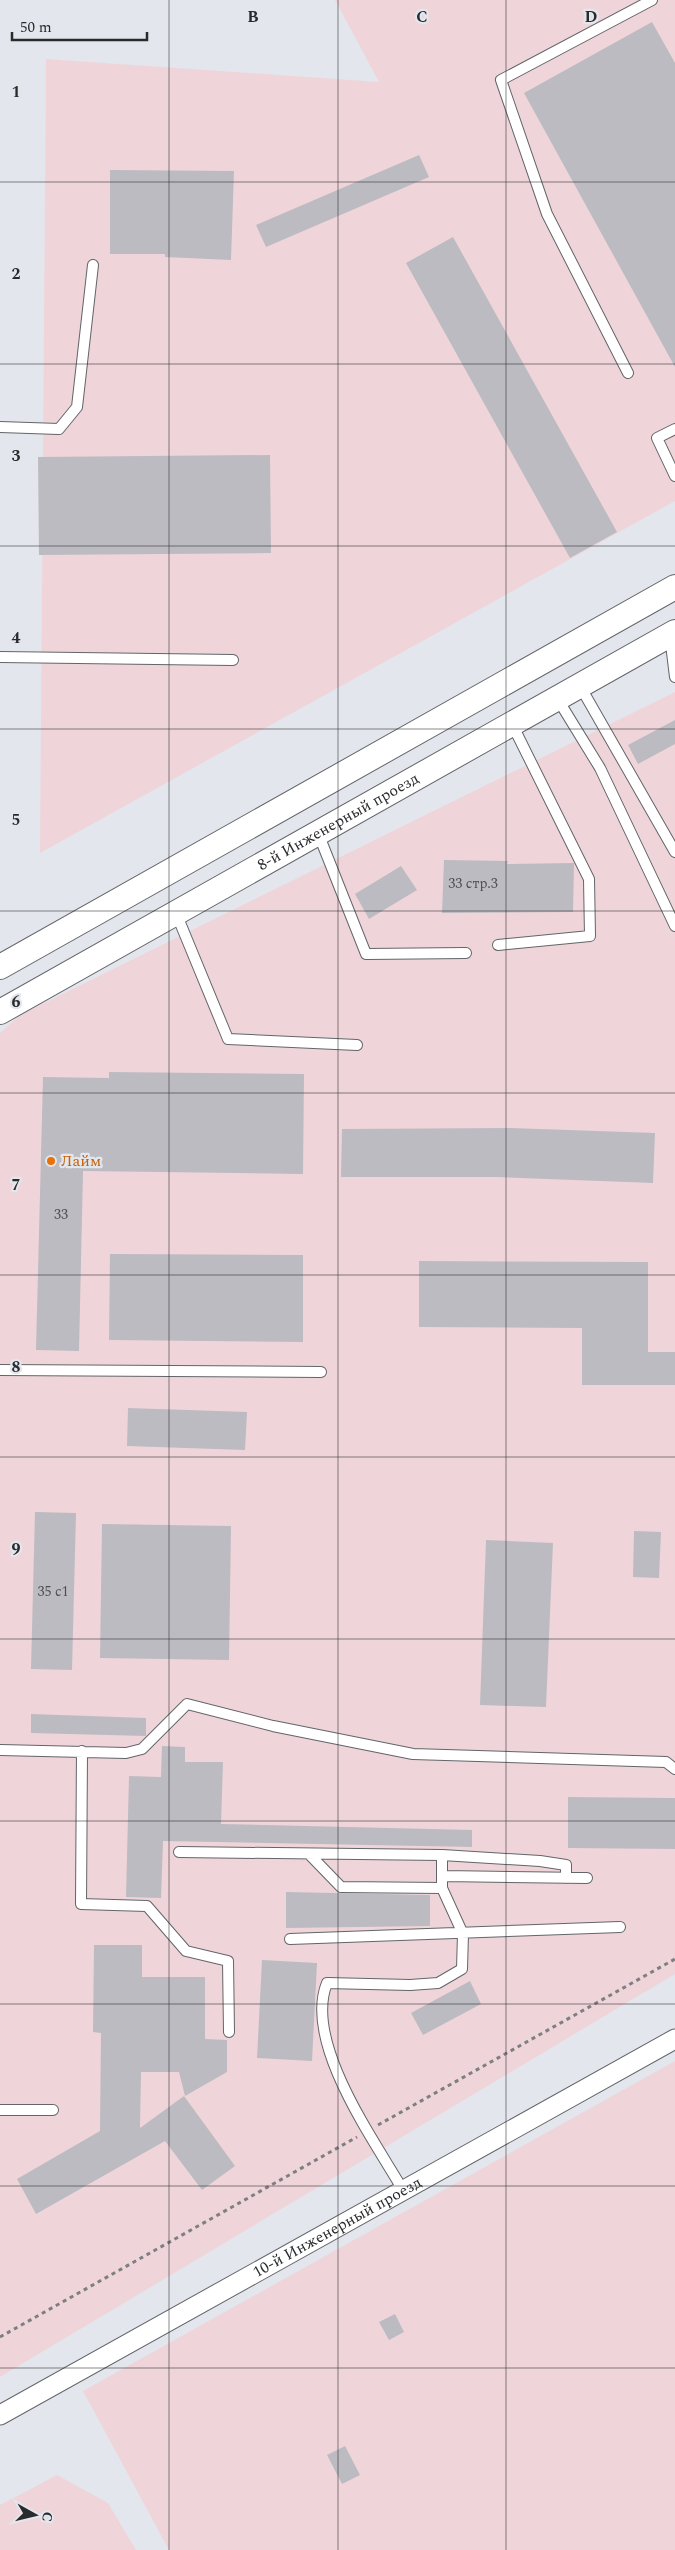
<svg xmlns="http://www.w3.org/2000/svg" width="675" height="2550" font-family="Spectral,serif">
  <rect width="100%" height="100%" fill="#e3e6ec"/>
  <path fill="#efd5d9" d="M335,0h340v501l-635,352 6,-794 333,23z
    M675,692v1282l-675,403v-1344l20,-18z
    M675,2061v489h-506l-86,-159z
    M57,2475l51,28 28,47h-136v-45z"/>
  <path fill="#bcbbc1" d="M652,22l23,41v304l-151,-274z
    M419,155l10,22 -163,70 -10,-22z
    M110,170l124,1 -3,89 -66,-3v-3h-55z
    M453,237l164,295 -47,26 -164,-295z
    M270,455l1,98 -232,2 -1,-98z
    M675,720v24l-37,20 -10,-19z
    M444,860l64,1 -1,3 67,-1 -1,49 -131,1z
    M401,866l16,24 -48,29 -14,-25z
    M109,1072l195,2 -1,100 -220,-3 -4,180 -43,-1 7,-273 66,1z
    M342,1129l168,-1 145,5 -2,50 -157,-6h-155z
    M110,1254l193,1v87l-194,-2z
    M419,1261l229,1v90h27v33h-93v-57l-163,-1z
    M128,1408l119,4 -2,38 -118,-4z
    M35,1512l41,1 -4,157 -41,-1z
    M102,1524l129,2 -2,134 -129,-2z
    M634,1531l27,1 -2,46 -26,-1z
    M486,1540l67,3 -7,164 -66,-2z
    M31,1714l115,4v18l-115,-3z
    M162,1746l23,1v15h38l-2,62 251,6v17l-309,-6 -2,57 -35,-1 3,-121 32,1z
    M568,1797l107,1v51l-107,-1z
    M286,1892l144,3v31l-144,2z
    M94,1945h48v32h63v62l22,1v32l-42,24 -6,-24h-38l-1,56 44,-32 51,70 -33,24 -37,-49 -129,73 -19,-35 83,-48 1,-98 -8,-1z
    M262,1960l55,3 -5,98 -55,-3z
    M470,1981l11,23 -58,31 -12,-22z
    M395,2314l9,18 -15,8 -10,-18z
    M345,2446l15,29 -18,9 -15,-29z"/>
  <g fill="none" stroke-linecap="round" stroke-linejoin="round">
    <defs>
      <path id="service" d="M628,373l-81,-159 -46,-134 151,-80
        M0,427l59,2 18,-22 16,-142
        M675,429l-18,9 18,38
        M670,636l5,41
        M0,657l233,3
        M580,686l95,166
        M557,698l43,70 75,158
        M318,833l48,121 100,-1
        M176,913l52,126 129,6
        M498,945l92,-9 -1,-57 -77,-155
        M0,1370l321,2
        M0,1750l126,3 16,-4 45,-45 86,22 140,28 253,8 9,7
        M82,1751l-1,153 66,2 39,45 42,10 1,71
        M179,1852l263,3 98,6 26,4v13
        M309,1854l32,33 101,1
        M444,1876l143,2
        M290,1939l330,-12
        M0,2110h53
        M403,2190c-29,-50 -100,-148 -76,-207l83,2 28,-2 24,-14 1,-35 -21,-46v-33"/>
      <g id="minor">
        <path id="s1" d="M0,2415l675,-376"/>
      </g>
      <g id="tertiary">
        <path d="M0,967l675,-380"/>
        <path id="s2" d="M0,1012l675,-380"/>
      </g>
    </defs>
    <use href="#service" stroke="#626569" stroke-width="12"/>
    <use href="#minor" stroke="#626569" stroke-width="21"/>
    <use href="#tertiary" stroke="#626569" stroke-width="26"/>
    <path stroke="#7d7f83" stroke-width="3" stroke-dasharray="4 4" stroke-linecap="butt" d="M378,2125l297,-166
      M0,2337l357,-200"/>
    <use href="#service" stroke="#fff" stroke-width="10"/>
    <use href="#minor" stroke="#fff" stroke-width="19"/>
    <use href="#tertiary" stroke="#fff" stroke-width="24"/>
  </g>
  <path fill="none" stroke="#292a2c" stroke-width="1" stroke-opacity="0.55" d="M169,0v2550M338,0v2550M506,0v2550M0,182h675M0,364h675M0,546h675M0,729h675M0,911h675M0,1093h675M0,1275h675M0,1457h675M0,1639h675M0,1821h675M0,2004h675M0,2186h675M0,2368h675"/>
  <circle fill="#e8710a" stroke="#e3e6ec" stroke-width="2" cx="51" cy="1161" r="5"/>
  <g text-anchor="middle" dominant-baseline="central" stroke-width="4.5" stroke-linejoin="round" paint-order="stroke">
    <g font-size="14" fill="#4e4e51">
      <text x="473" y="883">33 стр.3</text>
      <text x="61" y="1214">33</text>
      <text x="53" y="1591">35 с1</text>
    </g>
    <g font-size="16" fill="#292a2c" stroke="#e3e6ec">
      <text stroke="none"><textPath href="#s2" startOffset="388">8-й Инженерный проезд</textPath></text>
      <text stroke="none"><textPath href="#s1" startOffset="386">10-й Инженерный проезд</textPath></text>
    </g>
    <g font-size="16" fill="#c56008" stroke="#e3e6ec" text-anchor="start">
      <text x="61" y="1161">Лайм</text>
    </g>
  </g>
  <g font-size="16" text-anchor="middle" font-weight="bold" fill="#292a2c" stroke="#e3e6ec" stroke-width="4.5" stroke-linejoin="round" paint-order="stroke">
    <text x="253" y="22">B</text>
    <text x="422" y="22">C</text>
    <text x="591" y="22">D</text>
    <text x="16" y="97">1</text>
    <text x="16" y="279">2</text>
    <text x="16" y="461">3</text>
    <text x="16" y="643">4</text>
    <text x="16" y="825">5</text>
    <text x="16" y="1007">6</text>
    <text x="16" y="1190">7</text>
    <text x="16" y="1372">8</text>
    <text x="16" y="1554">9</text>
  </g>
  <g transform="translate(35 2515) rotate(98)" stroke="#e3e6ec" stroke-width="4" paint-order="stroke">
  <path d="M0-4L9 19L0 12L-9 19Z" fill="#292a2c"/>
  <text y="-8" font-size="14" font-weight="bold" text-anchor="middle" fill="#292a2c">С</text>
  </g>
  <path d="M12 32v8h135v-8" fill="none" stroke="#292a2c" stroke-width="2.5"/>
  <text x="20" y="32" font-size="15" fill="#292a2c" stroke="#e3e6ec" stroke-width="4" paint-order="stroke">50 m</text>
</svg>
